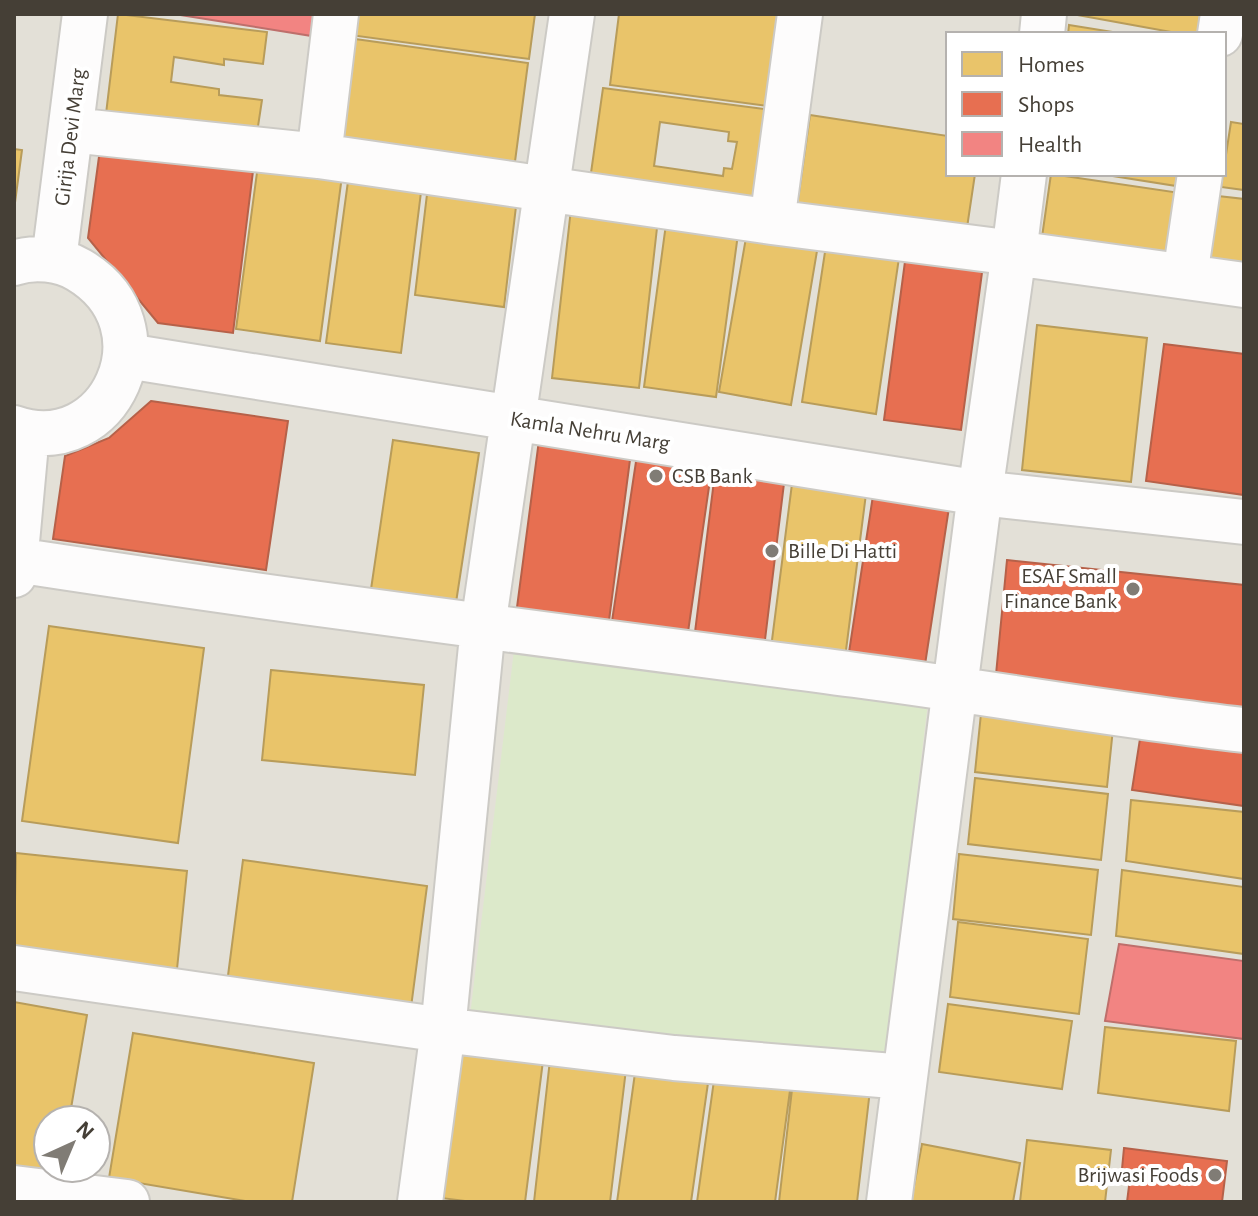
<svg xmlns="http://www.w3.org/2000/svg" width="1258" height="1216" font-family="'Alegreya Sans',sans-serif">
  <rect width="100%" height="100%" fill="#efeee9"/>
  <path fill="#e3e0d7" fill-rule="evenodd" d="M14,14h1230v1188h-1230zM948,34h276v140h-276zM48,1120h48v48h-48z"/>
  <path fill="#dce9ca" d="M514,650l414,52 -44,367 -414,-53z"/>
  <path fill="#e9c46a" stroke="#b89c5a" stroke-width="2" fill-rule="evenodd" d="M118,14l149,18 -4,32 -39,-5v6l-50,-8 -3,25 48,7v6l43,5 -5,33 -151,-19z
    M353,14h182l-6,45 -179,-24z
    M619,14h168l-12,93 -165,-22z
    M1072,14h144l-3,20h-31z
    M1069,25l56,9h-57z
    M348,38l180,25 -14,106 -181,-26z
    M603,88l169,22 -12,99 -171,-22zM660,122l69,10 -1,9 9,1 -5,27 -8,-1 -1,8 -69,-10z
    M810,115l138,21v38h27l-10,67 -169,-27z
    M1231,122l13,2v66l-23,-3z
    M14,149l8,1 -8,60z
    M258,165l84,11 -22,165 -84,-12z
    M349,174l73,10 -21,169 -75,-10z
    M1051,174l136,20 -11,72 -135,-22z
    M1100,174h91l-2,14z
    M428,186l89,12 -13,109 -89,-12z
    M1218,196l26,3v68l-35,-5z
    M571,209l87,10 -19,169 -87,-10z
    M666,224l72,10 -22,163 -72,-10z
    M747,232l71,13 -27,160 -72,-13z
    M827,239l73,12 -24,163 -74,-12z
    M1037,325l110,13 -16,144 -109,-12z
    M393,440l86,13 -24,156 -85,-13z
    M793,476l74,10 -22,172 -74,-10z
    M49,626l155,22 -26,195 -156,-22z
    M271,670l153,15 -9,90 -153,-15z
    M982,704l132,15 -7,68 -132,-15z
    M975,778l133,16 -7,66 -133,-16z
    M1131,800l113,12v67l-118,-18z
    M16,853l171,18 -10,98 -163,-18z
    M959,854l139,16 -7,65 -138,-16z
    M243,860l184,26 -17,129 -184,-24z
    M1122,870l122,17v67l-128,-18z
    M958,922l130,17 -9,75 -129,-17z
    M14,1002l73,13 -18,105h-21v48h13l-2,12 -45,-8z
    M948,1004l124,17 -10,68 -123,-17z
    M1105,1027l131,14 -7,70 -131,-18z
    M133,1033l181,30 -22,139h-41l-142,-24z
    M459,1042l85,11 -19,149h-52l-32,-4z
    M551,1051l76,10 -17,141h-76z
    M636,1066l73,10 -18,126h-74z
    M715,1073l76,10 -16,119h-78z
    M793,1081l77,9 -13,112h-78z
    M1027,1140l84,10 -6,52h-85z
    M922,1144l98,19 -7,39h-102z"/>
  <path fill="#e76f51" stroke="#b66149" stroke-width="2" d="M101,142l153,21 -21,170 -75,-10 -70,-85z
    M906,254l77,11 -22,165 -77,-10z
    M1164,344l80,10v141l-98,-14z
    M151,401l137,20 -22,149 -213,-31 12,-83 44,-18z
    M539,440l92,12 -23,176 -92,-13z
    M637,455l75,11 -25,173 -76,-11z
    M716,465l69,10 -21,173 -70,-8z
    M874,489l76,12 -26,170 -76,-12z
    M1007,560l237,25v133l-249,-33z
    M1142,726l102,11v69l-112,-16z
    M1124,1148l103,13 -5,41h-95l4,-32 -9,-1z"/>
  <path fill="#f28482" stroke="#be6f6b" stroke-width="2" d="M174,14h147l-3,23z
    M1119,944l125,17v78l-139,-18z"/>
  <g fill="none" stroke-linecap="round" stroke-linejoin="round">
    <defs>
      <path id="street" d="M1042,34l2,-20
        M1220,34l3,-20
        M71,130l248,26 453,66 242,31 -34,240 -91,709
        M319,156l17,-142
        M1024,174l-10,79 230,32
        M772,222l28,-208
        M54,260l31,-246
        M14,263c20,-7 47,-4 65,7 94,56 31,191 -65,158
        M1185,276l15,-102
        M127,356l853,137 264,29
        M16,560c279,43 559,78 839,115 130,17 259,40 389,55
        M14,575l13,-142
        M14,968l429,62 231,28 231,19
        M14,1188l113,14
        M420,1202l23,-172 40,-404 89,-612"/>
    </defs>
    <use href="#street" stroke="#cccac5" stroke-width="48"/>
    <use href="#street" stroke="#fdfcfc" stroke-width="44"/>
  </g>
  <g fill="#807c75" stroke="#fff" stroke-width="3">
    <circle cx="656" cy="476" r="8"/>
    <circle cx="772" cy="551" r="8"/>
    <circle cx="1133" cy="589" r="8"/>
    <circle cx="1215" cy="1175" r="8"/>
  </g>
  <g text-anchor="middle" dominant-baseline="central" stroke-width="8" stroke-linejoin="round" paint-order="stroke">
    <g font-size="22" fill="#453f36" stroke="#fff">
      <text transform="translate(70 137) rotate(-83)">Girija Devi Marg</text>
      <text transform="translate(590 431) rotate(9)">Kamla Nehru Marg</text>
    </g>
    <g font-size="22" fill="#453f36" stroke="#fff" text-anchor="start">
      <text x="672" y="476">CSB Bank</text>
      <text x="788" y="551">Bille Di Hatti</text>
      <text x="1117" y="576" text-anchor="end">ESAF Small<tspan x="1117" dy="25">Finance Bank</tspan></text>
      <text x="1199" y="1175" text-anchor="end">Brijwasi Foods</text>
    </g>
  </g>
  <rect width="1258" height="1216" fill="none" stroke="#453f36" stroke-width="32"/>
  <rect x="946" y="32" width="280" height="144" fill="#ffffff" stroke="#b5b2af" stroke-width="2"/>
  <rect x="962" y="52" width="40" height="24" fill="#e9c46a" stroke="#b5b2af" stroke-width="2"/>
  <text x="1018" y="72" font-size="24" fill="#453f36">Homes</text>
  <rect x="962" y="92" width="40" height="24" fill="#e76f51" stroke="#b5b2af" stroke-width="2"/>
  <text x="1018" y="112" font-size="24" fill="#453f36">Shops</text>
  <rect x="962" y="132" width="40" height="24" fill="#f28482" stroke="#b5b2af" stroke-width="2"/>
  <text x="1018" y="152" font-size="24" fill="#453f36">Health</text>
  <g transform="translate(72 1144) rotate(44)"><circle r="38" fill="#ffffff" stroke="#b5b2af" stroke-width="2"/>
  <path d="M0-6L14 30L0 20L-14 30Z" fill="#807c75"/>
  <text y="-12" font-size="22" font-weight="bold" text-anchor="middle" fill="#453f36">N</text>
  </g>
</svg>
